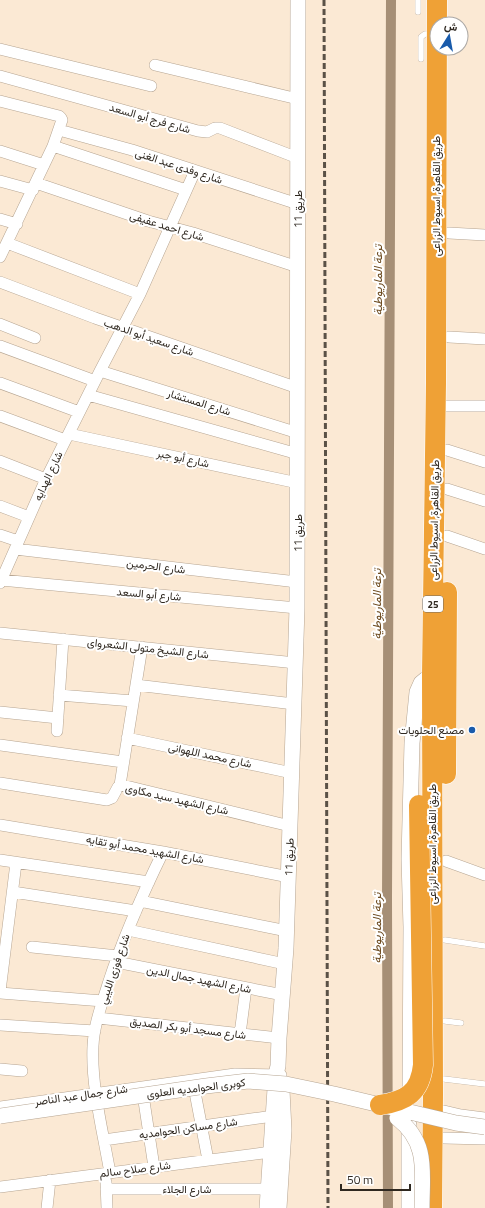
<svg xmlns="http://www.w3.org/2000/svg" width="485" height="1208" font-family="'Titillium Web',Vazirmatn,sans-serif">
  <rect width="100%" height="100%" fill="#fbe9d4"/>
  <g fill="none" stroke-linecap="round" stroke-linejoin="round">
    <path stroke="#a68f76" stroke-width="10" d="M388,1208l-1,-309 4,-899"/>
    <defs>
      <path id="lane" d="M418,0v12
        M421,59v-22l4,-3h9
        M445,940l40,6
        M445,1021l16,2
        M444,1079l41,5"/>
      <path id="street" d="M0,49l151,37
        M155,65l143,34
        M0,76l198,55 9,1 8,-4h5l78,30
        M0,101l59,15 2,2 1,2 -9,26 -53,111
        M59,130l73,20 166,54
        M53,146l133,44
        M0,151l44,14
        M0,181l33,9
        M36,183l112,38 45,12 105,34
        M0,219l17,5
        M449,233l36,2
        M7,243l133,51
        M0,282l95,36 203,70
        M0,324l35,14
        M449,337l36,2
        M0,346l95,35
        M100,371l198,62
        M0,383l79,29
        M88,395l210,59
        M447,406h38
        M0,416l65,24
        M69,434l229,49
        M447,450l38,12
        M0,461l46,18
        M447,489l38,12
        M0,506l29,11
        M0,535l18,6
        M447,536l38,13
        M15,549l282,33
        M1,580l296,28
        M0,583l46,-104 54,-108 40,-77 55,-123
        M0,633l296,30
        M136,685l158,19
        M59,695l74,6
        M0,712l58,6
        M57,731l6,-92
        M127,738l165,35
        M0,745l123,17
        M0,783l107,17 5,-2 6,-11 4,-2 168,41
        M120,785l22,-138
        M0,825l163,27 126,25
        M0,860l149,22
        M446,861l39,14
        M13,892l123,19
        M140,901l147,30
        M128,930l157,34
        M32,947l86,9
        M116,962l167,33
        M0,991l16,-128
        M0,993l103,8
        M98,1018l181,20
        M0,1025l95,6
        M240,1034l6,-46
        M0,1069l22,2
        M193,1082l15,78
        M142,1088l12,79
        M0,1107l235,-33 46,1
        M444,1111l17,4 24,3
        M444,1138l41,1
        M104,1140l169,-24
        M110,1173c-7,-41 -19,-87 -17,-127 1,-22 9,-42 15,-62 15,-46 34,-89 55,-132
        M106,1182l1,26
        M0,1187l271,-35
        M106,1189h162
        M47,1208l3,-28"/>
      <path id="secondary" d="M410,1097l1,-170 -2,-68 3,-116 5,-51 4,-9 11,-9
        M409,1125v83
        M267,1208l9,-134 2,-8 1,-28 7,-90 11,-340 1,-608
        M279,1208l5,-78 -2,-40"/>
      <path id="highway" d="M446,774l1,-182
        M432,1208l1,-113 -1,-421 4,-291 1,-383"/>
    </defs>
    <use href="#lane" stroke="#b6a592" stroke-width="6"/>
    <use href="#street" stroke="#b6a592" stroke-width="12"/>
    <use href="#secondary" stroke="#b6a592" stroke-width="16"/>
    <use href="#highway" stroke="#fff" stroke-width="21"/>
    <use href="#lane" stroke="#fff" stroke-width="5.5"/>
    <use href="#street" stroke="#fff" stroke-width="11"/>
    <use href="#secondary" stroke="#fff" stroke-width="15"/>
    <use href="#highway" stroke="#efa136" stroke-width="20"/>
    <path stroke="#5a5146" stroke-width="3" stroke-dasharray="6 3" stroke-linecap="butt" d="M324,0l4,1208"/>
    <defs>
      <path id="secondary-bridge" d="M0,1116l206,-30 42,-5 38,3 48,10 122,29 29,4
        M397,1118c32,25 25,54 25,90"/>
      <path id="highway-bridge" d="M380,1105c26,-4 40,-12 43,-40l-4,-260"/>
    </defs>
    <use href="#secondary-bridge" stroke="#b6a592" stroke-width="16" stroke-linecap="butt"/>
    <use href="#highway-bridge" stroke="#fff" stroke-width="21" stroke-linecap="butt"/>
    <use href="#secondary-bridge" stroke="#fff" stroke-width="15"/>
    <use href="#highway-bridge" stroke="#efa136" stroke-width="20"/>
  </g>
  <circle fill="#195bab" stroke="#fff" stroke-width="1.5" cx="472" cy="730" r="4"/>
  <g text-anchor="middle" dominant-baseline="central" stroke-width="4" stroke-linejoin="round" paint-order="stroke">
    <rect fill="#fff" stroke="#6d6863" stroke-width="1" x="423" y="596" width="20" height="16" rx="3"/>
    <g font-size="10" font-weight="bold" fill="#2f2820">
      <text x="433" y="604">25</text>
    </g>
    <g font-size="11" fill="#2f2820" stroke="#fff">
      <text transform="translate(150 118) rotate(16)">شارع فرج أبو السعد</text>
      <text transform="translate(179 166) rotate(18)">شارع وفدى عبد الغنى</text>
      <text transform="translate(436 196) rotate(-90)">طريق القاهرة, اسيوط الزراعى</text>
      <text transform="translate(298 209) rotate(-90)">طريق 11</text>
      <text transform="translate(167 226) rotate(17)">شارع احمد عفيفى</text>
      <text transform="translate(149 337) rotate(19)">شارع سعيد أبو الدهب</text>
      <text transform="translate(199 402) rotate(17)">شارع المستشار</text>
      <text transform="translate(183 458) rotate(12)">شارع أبو جبر</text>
      <text transform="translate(48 476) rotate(-65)">شارع الهدايه</text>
      <text transform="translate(434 520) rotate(-89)">طريق القاهرة, اسيوط الزراعى</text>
      <text transform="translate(298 533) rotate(-90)">طريق 11</text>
      <text transform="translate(156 566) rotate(7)">شارع الحرمين</text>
      <text transform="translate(149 594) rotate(5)">شارع أبو السعد</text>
      <text transform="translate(148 648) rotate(6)">شارع الشيخ متولى الشعرواى</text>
      <text transform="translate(210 755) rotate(12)">شارع محمد اللهوانى</text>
      <text transform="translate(177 799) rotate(13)">شارع الشهيد سيد مكاوى</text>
      <text transform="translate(432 844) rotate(-90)">طريق القاهرة, اسيوط الزراعى</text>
      <text transform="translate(145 849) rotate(10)">شارع الشهيد محمد أبو تقايه</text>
      <text transform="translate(289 857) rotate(-88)">طريق 11</text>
      <text transform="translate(114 969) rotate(-71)">شارع فوزى الليبي</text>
      <text transform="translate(199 979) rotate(11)">شارع الشهيد جمال الدين</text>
      <text transform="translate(188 1028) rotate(7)">شارع مسجد أبو بكر الصديق</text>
      <text transform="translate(196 1088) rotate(-7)">كوبرى الحوامديه العلوى</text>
      <text transform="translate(81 1095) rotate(-8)">شارع جمال عبد الناصر</text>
      <text transform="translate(188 1128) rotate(-8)">شارع مساكن الحوامديه</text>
      <text transform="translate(135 1169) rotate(-7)">شارع صلاح سالم</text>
      <text x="187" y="1189">شارع الجلاء</text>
    </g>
    <g font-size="11" fill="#2f2820" stroke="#fff" text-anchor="end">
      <text x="464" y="730">مصنع الحلويات</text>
    </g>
    <g font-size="12" font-style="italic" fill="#6e4c21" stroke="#fff">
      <text transform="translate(377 280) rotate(-90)">ترعة الماريوطية</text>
      <text transform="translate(376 604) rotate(-90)">ترعة الماريوطية</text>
      <text transform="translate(376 928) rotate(-90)">ترعة الماريوطية</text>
    </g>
  </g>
  <g transform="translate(449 36) rotate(11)"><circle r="19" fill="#ffffff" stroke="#aca9a6"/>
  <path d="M0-3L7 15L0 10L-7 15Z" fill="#195bab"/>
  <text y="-6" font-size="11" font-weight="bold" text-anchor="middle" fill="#2f2820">ش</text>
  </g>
  <path d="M341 1184v6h69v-6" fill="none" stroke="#2f2820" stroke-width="2"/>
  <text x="347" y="1184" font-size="12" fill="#2f2820" stroke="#ffffff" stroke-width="3" paint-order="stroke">50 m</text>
</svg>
